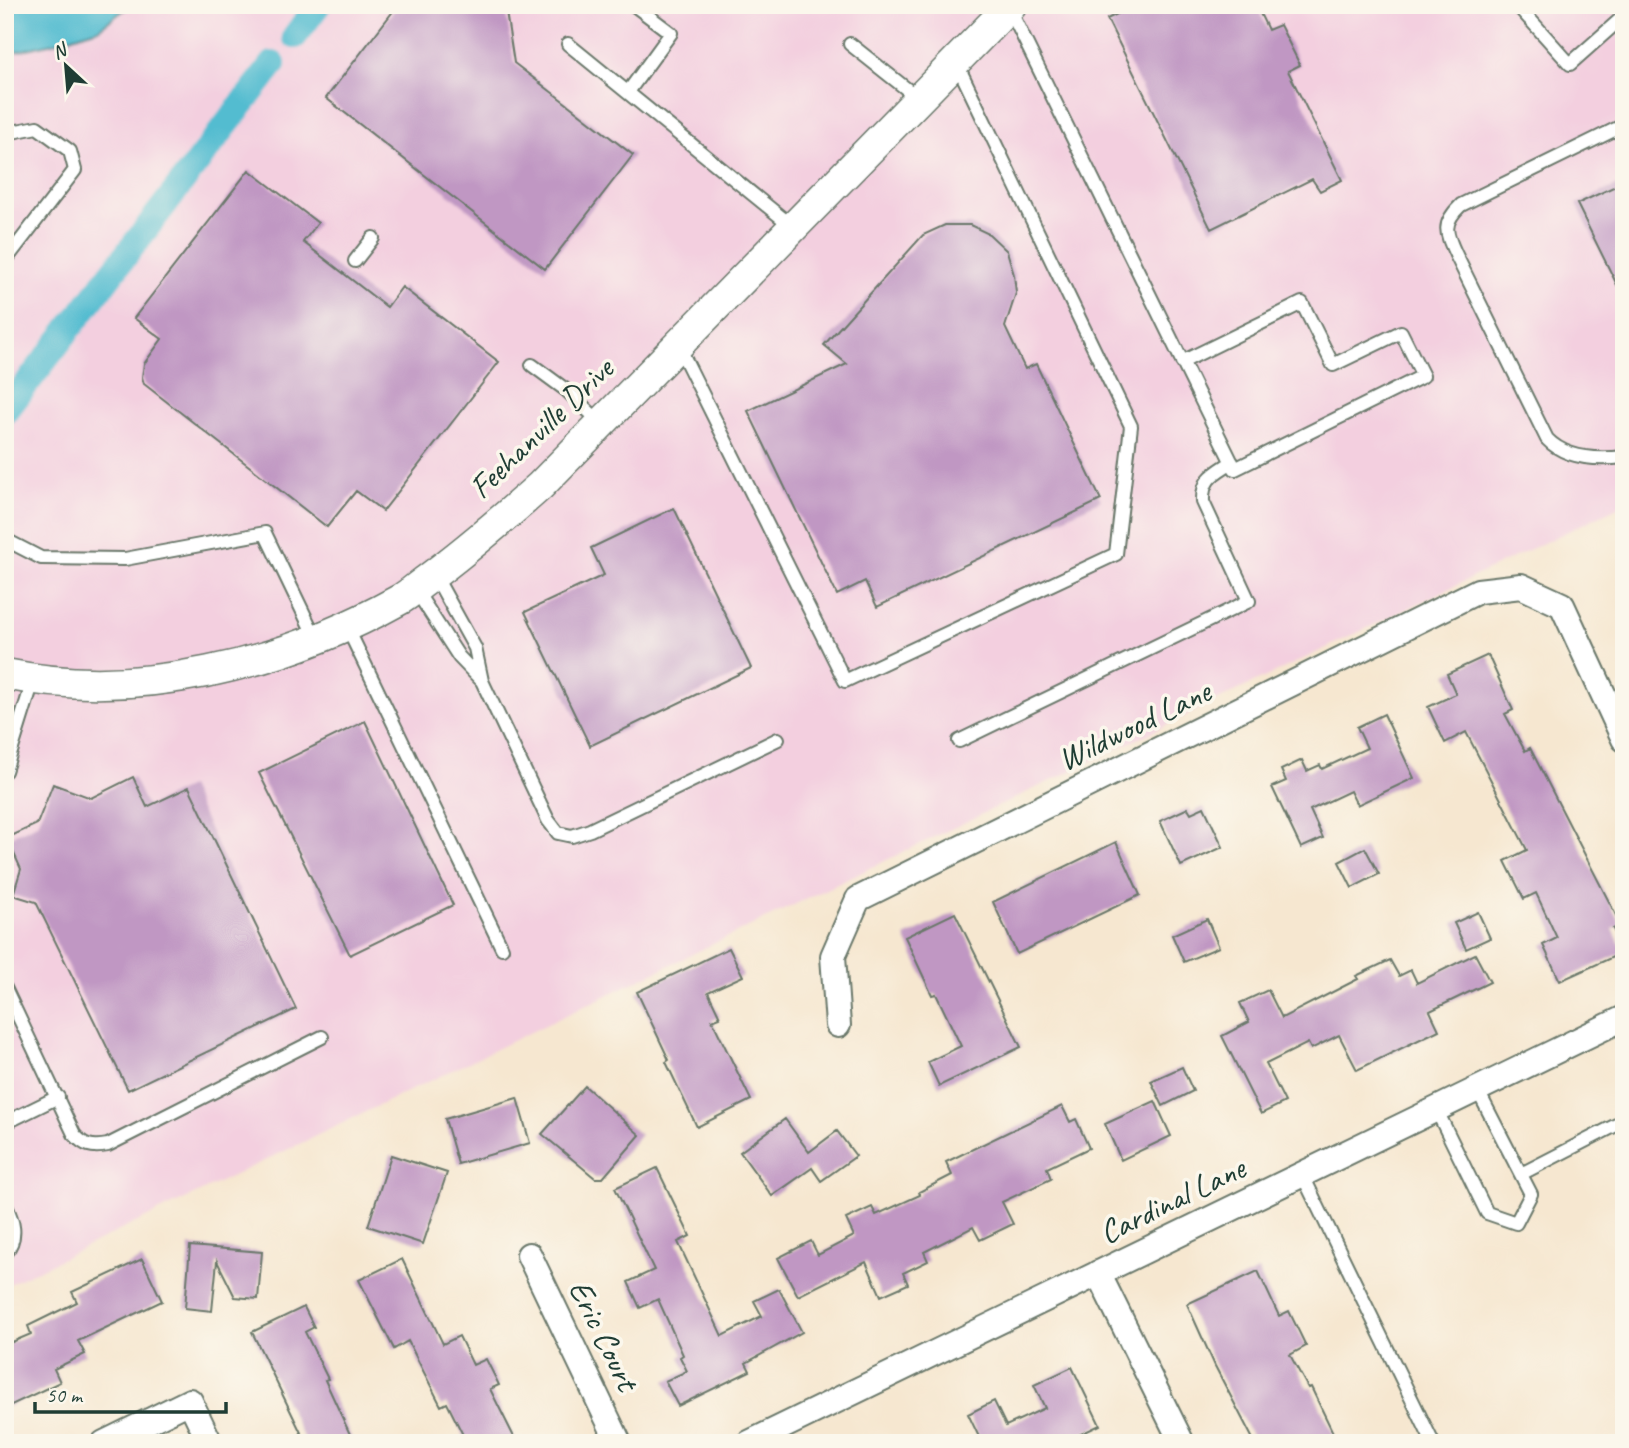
<svg xmlns="http://www.w3.org/2000/svg" width="1629" height="1448" font-family="Caveat,sans-serif">
  <rect width="100%" height="100%" fill="#fbf7ec"/>
  <filter id="ink" filterUnits="userSpaceOnUse"><feTurbulence type="fractalNoise" baseFrequency=".0143" numOctaves="2"/><feDisplacementMap in="SourceGraphic" scale="14" xChannelSelector="R" yChannelSelector="G"/><feConvolveMatrix kernelMatrix="1 2 1 2 8 2 1 2 1" color-interpolation-filters="sRGB"/></filter>
  <filter id="wash" filterUnits="userSpaceOnUse"><feTurbulence type="fractalNoise" baseFrequency=".00686" numOctaves="4" result="noise"/><feDisplacementMap in="SourceGraphic" scale="28" xChannelSelector="R" yChannelSelector="G"/><feGaussianBlur stdDeviation="1.57" result="paint"/><feColorMatrix in="noise" values="0 0 0 0 0 0 0 0 0 0 0 0 0 0 0 0 0 1.4 0 .05"/><feComposite in="paint" operator="in"/></filter>
  <g filter="url(#wash)">
    <rect width="100%" height="100%" fill="#f6e7d0"/>
    <path fill="#f3cfdf" d="M5,5h1619v499l-1619,782z"/>
    <path fill="#53bcd0" stroke="#397c82" stroke-width="2" d="M5,5h126l-33,24 -45,14 -48,11z"/>
    <g fill="none" stroke-linecap="round" stroke-linejoin="round">
      <path stroke="#53bcd0" stroke-width="26" d="M295,36l23,-31
        M5,412l268,-348"/>
    </g>
    <g id="blocks">
      <path fill="#c097c3" d="M398,5h107l9,58 119,92 -88,114 -219,-171z
        M1135,5h121l12,25 12,-5 20,40 -12,6 54,109 -22,11 -8,-12 -101,50 -104,-210z
        M249,170l69,53 -15,19 84,65 15,-20 97,75 -116,149 -27,-20 -29,36 -183,-143 -2,-7 2,-13 18,-25 -28,-21z
        M1624,182v117l-47,-95z
        M945,225h25l19,9 18,17 7,24 2,18 -11,34 20,42 11,-5 65,136 -224,107 -12,-26 -28,14 -89,-184 99,-47 -23,-19 99,-110z
        M674,508l77,160 -161,78 -65,-134 79,-37 -13,-27z
        M1488,655l25,55 -8,4 20,37 5,-3 91,177 -8,4 11,23 -64,29 -17,-36 14,-7 -21,-45 -12,6 -19,-38 22,-11 -61,-118 -21,11 -17,-36 28,-13 -9,-20z
        M1384,714l30,64 -57,27 -7,-14 -40,19 13,28 -22,10 -29,-61 14,-6 -5,-11 21,-10 5,11 13,-6 2,4 45,-21 -10,-21z
        M365,721l88,184 -103,50 -91,-182z
        M133,777l14,30 42,-20 107,222 -168,81 -92,-188 -23,-7 8,-26 -14,-31 30,-14 16,-40 38,14z
        M1204,807l19,40 -42,19 -21,-45 28,-13 3,5z
        M1116,842l24,53 -123,59 -24,-52z
        M1365,848l14,26 -27,14 -13,-26z
        M1478,912l12,26 -24,11 -12,-26z
        M955,913l66,134 -82,39 -11,-24 33,-16 -25,-52 -4,1 -27,-58z
        M1207,919l12,28 -35,15 -12,-27z
        M729,948l14,28 -35,16 12,25 -8,3 39,80 -54,27 -31,-65 3,-2 -32,-68z
        M1475,954l15,28 -60,29 9,19 -82,40 -18,-35 -28,14 -3,-6 -42,21 19,38 -24,12 -39,-78 27,-14 -9,-19 28,-13 14,28 76,-39 -2,-3 34,-16 9,16 12,-6 6,13z
        M1182,1067l11,24 -30,15 -12,-25z
        M585,1086l55,49 -37,43h-8l-53,-44z
        M517,1098l13,45 -72,21 -13,-45z
        M1155,1101l16,35 -50,24 -16,-36z
        M1062,1106l8,16 6,-3 13,29 -42,20 4,11 -49,23 11,22 -33,16 -7,-13 -49,25 4,9 -25,12 5,11 -27,12 -15,-34 -68,34 -20,-38 33,-17 7,14 36,-19 -8,-17 26,-12 4,8 44,-20 -1,-3 33,-17 -6,-13z
        M785,1119l24,33 28,-21 19,25 -35,25 -9,-13 -40,28 -32,-44z
        M391,1155l56,18 -24,71 -55,-18z
        M657,1168l33,68 -12,6 44,94 40,-20 -8,-15 25,-12 23,43 -56,31 4,8 -72,35 -13,-25 22,-10 -7,-14 3,-2 -25,-56 -18,9 -12,-26 26,-12 -39,-82z
        M190,1246l72,6 -4,47 -23,-2 -18,-36 -5,50 -27,-3z
        M142,1259l20,42 -84,40 7,13 -31,15 6,13 -55,26v-63l26,-11 -3,-8 49,-24 -5,-10z
        M402,1259l41,85 16,-8 14,29 13,-6 13,26 -9,4 27,54h-50l-20,-40 -6,3 -33,-65 -14,8 -35,-69z
        M1258,1271l21,45 10,-5 17,35 -16,9 18,33 3,-1 27,56h-83l-40,-77 -28,-62z
        M304,1307l10,20 -9,5 23,47 -3,1 29,63h-48l-54,-111z
        M1072,1367l28,58 -38,18h-91l9,-4 -12,-25 26,-13 12,25 39,-18 -11,-23z"/>
    </g>
  </g>
  <g filter="url(#ink)">
    <use href="#blocks" fill-opacity="0" stroke="#6a786b" stroke-width="2"/>
    <g fill="none" stroke-linecap="round" stroke-linejoin="round">
      <defs>
        <path id="service" d="M1517,5l53,59 54,-48
          M1009,8l226,461 188,-93 -22,-44 -68,33 -31,-62 -120,59
          M568,44l225,183
          M850,44l68,54
          M628,92l43,-59 -37,-28
          M1624,125l-163,80c-20,19 -15,28 -5,50l91,184c19,20 51,21 77,18
          M5,140l7,-8 25,-5 33,24 5,19 -70,91
          M355,261l18,-23
          M678,345l167,336 271,-127 15,-128 -175,-364
          M532,365l34,25 35,33
          M10,542l31,16 84,1 140,-26 51,106
          M434,574l41,74 7,33
          M415,589l44,68 23,24 66,139 10,13 14,3 18,-6 188,-91
          M346,625l156,323
          M959,741l290,-140 -46,-99c-1,-24 11,-28 29,-40
          M5,771l29,-93
          M5,988l69,146c10,12 18,14 34,11l214,-108
          M1436,1109l51,104 29,10 15,-29 -54,-105
          M5,1123l53,-26
          M1302,1174l131,269
          M1521,1174l103,-53
          M5,1204c8,16 14,33 0,49"/>
        <path id="minor" d="M838,1025l-5,-69 25,-57 620,-308 43,-5 41,19 62,134
          M529,1255l90,188
          M1098,1273l84,170
          M104,1443l86,-42 20,42
          M749,1443l875,-425"/>
        <path id="tertiary" d="M5,674c133,27 277,-9 394,-74 11,-6 20,-15 30,-22 39,-29 75,-60 111,-92l471,-481"/>
      </defs>
      <use href="#service" stroke="#6a786b" stroke-width="16"/>
      <use href="#minor" stroke="#6a786b" stroke-width="28"/>
      <use href="#tertiary" stroke="#6a786b" stroke-width="33"/>
      <use href="#service" stroke="#fff" stroke-width="12"/>
      <use href="#minor" stroke="#fff" stroke-width="24"/>
      <use href="#tertiary" stroke="#fff" stroke-width="30"/>
    </g>
  </g>
  <g text-anchor="middle" dominant-baseline="central" stroke-width="7" stroke-linejoin="round" paint-order="stroke">
    <g font-size="33" fill="#1f3d34" stroke="#fbf7ec">
      <text transform="translate(541 428) rotate(-44)">Feehanville Drive</text>
      <text transform="translate(1134 725) rotate(-26)">Wildwood Lane</text>
      <text transform="translate(1172 1200) rotate(-26)">Cardinal Lane</text>
      <text transform="translate(604 1335) rotate(64)">Eric Court</text>
    </g>
  </g>
  <rect width="1629" height="1448" fill="none" stroke="#fbf7ec" stroke-width="28"/>
  <g transform="translate(66 66) rotate(334)" stroke="#fbf7ec" stroke-width="5" paint-order="stroke">
  <path d="M0-5L12 26L0 18L-12 26Z" fill="#1f3d34"/>
  <text y="-10" font-size="19" font-weight="bold" text-anchor="middle" fill="#1f3d34">N</text>
  </g>
  <path d="M35 1402v10h191v-10" fill="none" stroke="#1f3d34" stroke-width="3.5"/>
  <text x="46" y="1402" font-size="21" fill="#1f3d34" stroke="#fbf7ec" stroke-width="5" paint-order="stroke">50 m</text>
</svg>
